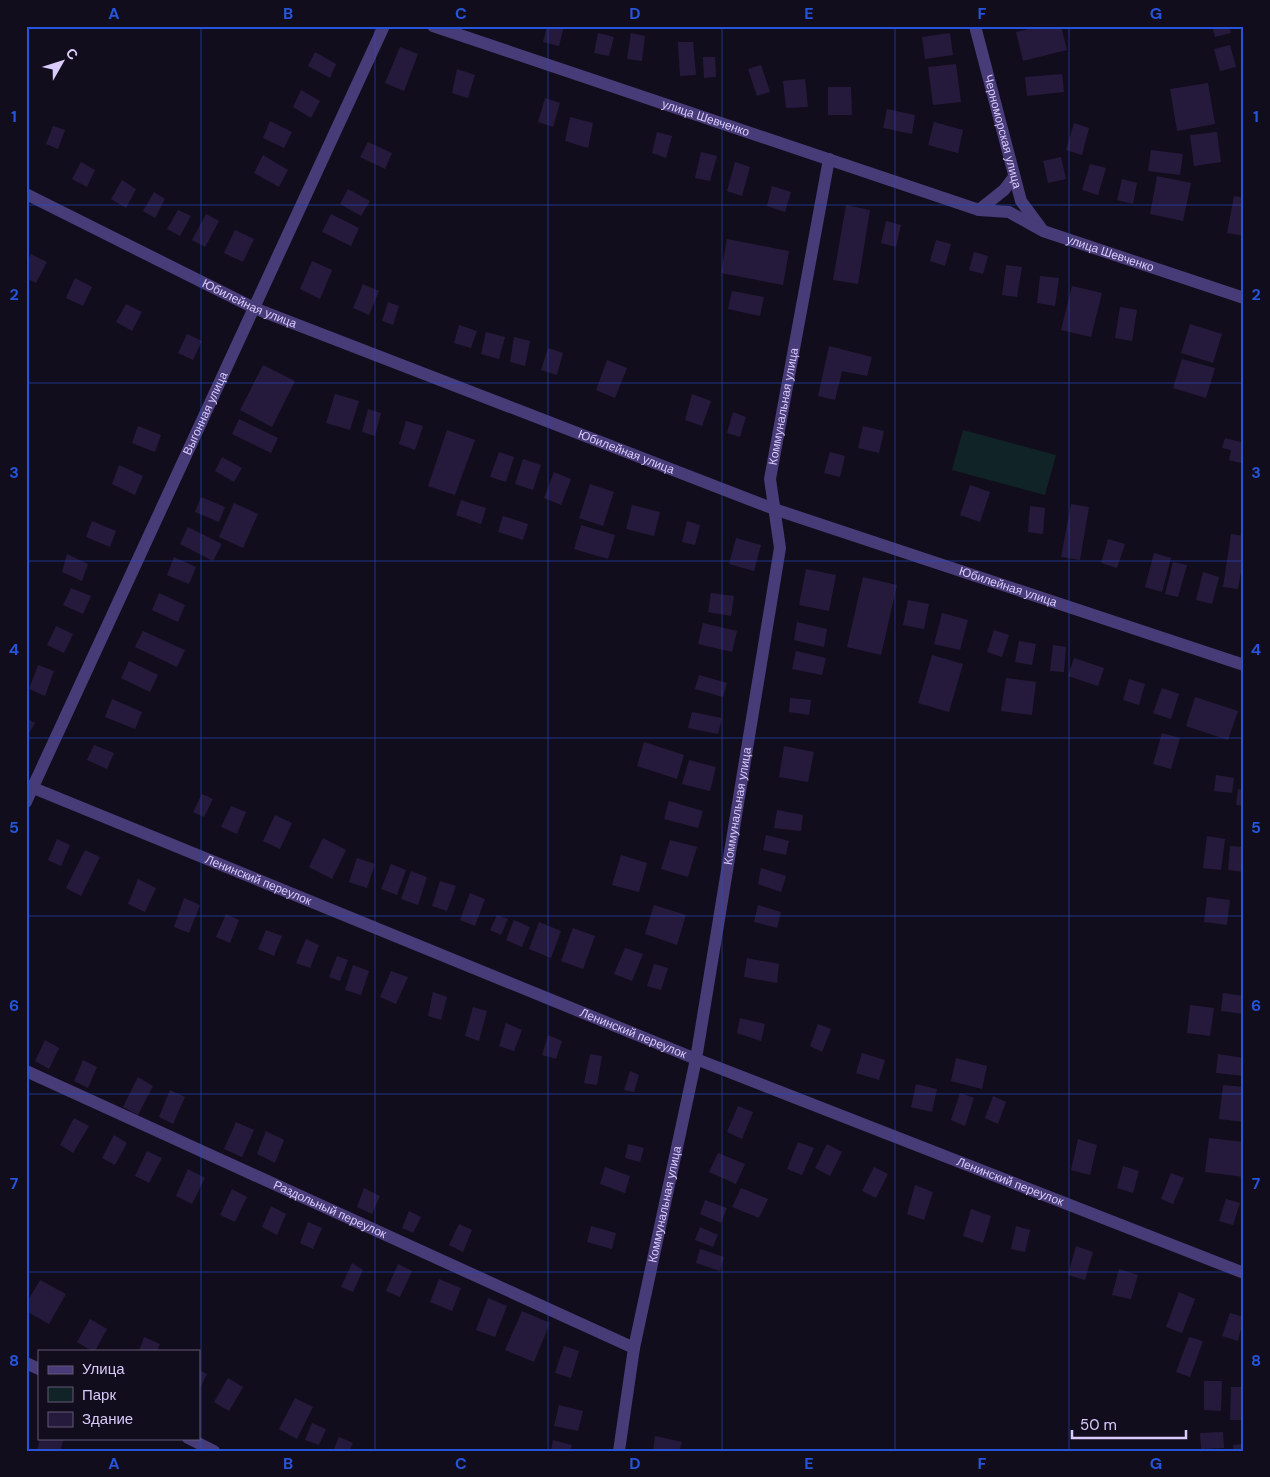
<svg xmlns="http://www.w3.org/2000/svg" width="1270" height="1477" font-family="'DM Sans',sans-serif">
  <rect width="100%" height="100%" fill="#120d1c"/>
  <path fill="#102326" d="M963,430l93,25 -11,40 -93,-25z"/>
  <path fill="#261a3c" d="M547,26h17l-5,20 -16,-4z
    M1042,26h19l6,24 -44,11 -7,-29z
    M1212,26h17l2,7 -16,4z
    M598,33l16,4 -5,19 -15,-3z
    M631,33l14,3 -3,25 -15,-2z
    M950,33l3,22 -28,4 -3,-22z
    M678,42h15l3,33 -16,1z
    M1230,45l6,22 -16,4 -6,-22z
    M400,47l18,7 -14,37 -19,-8z
    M315,52l21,12 -6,14 -22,-12z
    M703,57h12l1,20 -12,1z
    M956,64l5,38 -28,3 -5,-38z
    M761,65l9,27 -13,4 -9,-27z
    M457,69l18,6 -7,23 -16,-5z
    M1062,74l2,18 -37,4 -2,-19z
    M805,79l3,28 -22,1 -3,-27z
    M1208,83l7,41 -38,7 -7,-42z
    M828,87h23l1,28h-24z
    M301,90l19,11 -9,17 -18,-11z
    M545,98l15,5 -7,24 -15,-5z
    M887,109l28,6 -3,19 -29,-6z
    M570,117l23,6 -5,25 -23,-7z
    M270,121l22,11 -8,16 -21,-10z
    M934,122l29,8 -5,23 -30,-8z
    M1074,123l15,5 -7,27 -16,-5z
    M53,126l12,4 -7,19 -12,-5z
    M657,132l15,4 -6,22 -14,-5z
    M1217,132l4,30 -27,4 -4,-31z
    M368,142l24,11 -7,16 -25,-12z
    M1151,150l32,4 -3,21 -32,-4z
    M701,152l16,4 -7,25 -15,-3z
    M263,155l25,15 -9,17 -25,-14z
    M1061,157l5,22 -18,4 -5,-22z
    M81,162l14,8 -8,17 -15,-8z
    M735,162l15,5 -8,29 -15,-5z
    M1090,164l16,4 -8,27 -16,-5z
    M1157,176l34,7 -8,38 -33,-7z
    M1122,179l15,4 -4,21 -16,-4z
    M122,180l14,9 -10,19 -15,-9z
    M772,186l19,6 -6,20 -18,-6z
    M348,189l22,12 -9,15 -21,-12z
    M154,192l11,7 -10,19 -12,-7z
    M1234,196l10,2v38l-17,-3z
    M846,205l24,5 -12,74 -25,-4z
    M178,210l13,6 -11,20 -13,-7z
    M206,214l13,7 -14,26 -13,-7z
    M331,214l28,14 -8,18 -29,-14z
    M886,221l15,4 -5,22 -15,-4z
    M235,230l19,9 -11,23 -19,-9z
    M727,239l62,12 -6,34 -62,-12z
    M936,240l15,4 -6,22 -15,-5z
    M974,252l14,4 -5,18 -14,-4z
    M31,254l16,8 -11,21 -10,-5v-15z
    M312,261l20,9 -12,29 -20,-10z
    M1006,265l16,2 -5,30 -15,-2z
    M1040,276l19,2 -4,28 -18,-3z
    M75,278l17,9 -9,19 -17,-8z
    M363,284l16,7 -10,24 -16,-7z
    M1072,286l30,7 -11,44 -30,-7z
    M732,291l32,6 -4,19 -32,-7z
    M388,302l11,4 -6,19 -11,-4z
    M126,304l16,8 -10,19 -16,-9z
    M1120,307l17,3 -5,31 -17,-3z
    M1190,324l32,10 -9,29 -32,-10z
    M459,325l18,6 -6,17 -17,-5z
    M486,332l19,5 -6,22 -18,-5z
    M187,334l15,7 -9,19 -15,-7z
    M514,337l16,4 -5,25 -15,-4z
    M829,346l43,11 -5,19 -25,-5 -7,29 -17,-4z
    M548,348l15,5 -6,22 -16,-5z
    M1182,359l33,9 -9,30 -33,-10z
    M607,360l20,8 -12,30 -19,-8z
    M263,365l32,16 -23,46 -32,-17z
    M335,394l24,7 -9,29 -24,-7z
    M692,394l19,7 -9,25 -17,-6z
    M368,409l13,4 -6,23 -13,-4z
    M733,412l13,5 -6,20 -13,-4z
    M239,419l39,19 -7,15 -39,-19z
    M406,421l17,5 -8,24 -16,-6z
    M138,426l23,9 -6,17 -23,-9z
    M863,426l21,5 -5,22 -21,-5z
    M447,430l28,10 -20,55 -27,-9z
    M1225,438l19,5v21l-15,-4 2,-10 -9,-2z
    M499,452l15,5 -8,25 -16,-5z
    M830,452l15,4 -5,21 -16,-4z
    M222,457l20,11 -8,14 -19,-11z
    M523,459l18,6 -8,25 -18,-6z
    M119,465l24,11 -8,19 -23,-11z
    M554,472l17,7 -10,26 -17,-7z
    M590,484l24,8 -11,34 -24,-8z
    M970,485l20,7 -10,30 -20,-7z
    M201,497l24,10 -6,15 -24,-10z
    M461,500l25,8 -5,16 -25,-9z
    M234,503l24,11 -15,34 -24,-11z
    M1071,504l18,3 -9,53 -19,-3z
    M632,505l28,7 -6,24 -28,-7z
    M1030,506l15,2 -2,26 -15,-2z
    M503,516l25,8 -5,16 -25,-8z
    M92,521l24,10 -6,16 -24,-10z
    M687,521l13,4 -5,20 -13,-3z
    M581,525l34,10 -7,24 -34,-10z
    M188,527l34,17 -9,17 -33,-17z
    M1231,534l13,2v18l-6,35 -15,-2z
    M736,538l25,7 -7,26 -25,-7z
    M1108,539l17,5 -8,24 -16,-5z
    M1154,553l17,5 -9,34 -17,-5z
    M67,554l21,10 -6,17 -20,-9z
    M174,557l22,10 -7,17 -22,-9z
    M1173,562l14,3 -9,32 -13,-3z
    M806,569l30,6 -7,36 -30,-6z
    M1203,572l16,5 -7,27 -16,-4z
    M863,577l34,8 -16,70 -34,-8z
    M71,588l20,8 -8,18 -20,-9z
    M159,593l26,12 -7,17 -26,-12z
    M711,593l23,3 -3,20 -23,-4z
    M908,600l21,4 -5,25 -21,-4z
    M942,613l26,7 -8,30 -26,-6z
    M797,622l30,7 -3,18 -30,-7z
    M703,623l34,8 -5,21 -34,-8z
    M56,626l17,8 -9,19 -17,-8z
    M994,630l15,5 -7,22 -15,-5z
    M143,631l42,19 -8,17 -42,-20z
    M1019,641l17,3 -4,21 -17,-3z
    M1053,645l13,2 -2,25 -14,-1z
    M796,651l30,7 -4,17 -30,-6z
    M932,655l31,9 -14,48 -31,-9z
    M1074,658l30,10 -6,18 -30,-10z
    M129,661l29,14 -8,17 -29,-14z
    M38,665l16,6 -9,25 -16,-7z
    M699,675l28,8 -4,14 -28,-8z
    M1006,678l30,4 -4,33 -31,-4z
    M1129,679l16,5 -6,21 -16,-5z
    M1162,688l17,6 -8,25 -18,-6z
    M1195,697l43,14 -10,29 -42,-14z
    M790,698l21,2 -2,15 -20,-3z
    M112,699l30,13 -7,17 -30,-12z
    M692,712l30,6 -4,16 -30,-6z
    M26,718l9,5 -9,15z
    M1162,733l18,5 -9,31 -18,-5z
    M644,742l40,13 -7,24 -40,-13z
    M94,745l20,8 -7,16 -20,-9z
    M784,746l30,6 -6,30 -29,-5z
    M689,760l27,7 -6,24 -28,-7z
    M1216,775l18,3 -2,15 -18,-2z
    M1238,789l6,1v16l-8,-1z
    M202,794l11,5 -9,18 -11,-5z
    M669,801l34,10 -5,17 -34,-9z
    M231,806l15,6 -9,22 -16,-7z
    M777,810l26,5 -2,16 -27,-3z
    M275,815l17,8 -12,26 -17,-8z
    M766,835l23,6 -3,14 -23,-5z
    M1207,836l18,3 -4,31 -18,-2z
    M323,838l23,12 -14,29 -23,-12z
    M57,839l13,6 -9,21 -13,-6z
    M670,840l27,7 -9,30 -27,-8z
    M1230,846l14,1v25l-16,-2z
    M85,850l15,7 -19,39 -15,-8z
    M621,855l26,8 -8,29 -27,-7z
    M357,858l18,6 -8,24 -18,-6z
    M391,864l15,6 -9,25 -16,-6z
    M761,868l25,8 -5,16 -23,-8z
    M411,871l16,6 -9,28 -17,-6z
    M138,879l18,9 -11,24 -17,-8z
    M440,881l16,5 -9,25 -15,-5z
    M470,893l15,6 -10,27 -15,-6z
    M1207,897l23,3 -3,25 -23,-3z
    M184,898l16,7 -11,28 -15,-6z
    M654,905l32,10 -9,30 -32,-11z
    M758,905l23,7 -4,16 -23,-6z
    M226,914l13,6 -9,23 -14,-6z
    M497,915l11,4 -7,16 -11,-5z
    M514,920l16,7 -8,20 -16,-7z
    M539,922l22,9 -10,27 -22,-9z
    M573,928l22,8 -12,33 -22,-8z
    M266,930l16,6 -8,20 -16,-7z
    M306,939l13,6 -9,23 -14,-5z
    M625,948l18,6 -11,27 -18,-7z
    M337,956l11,4 -8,21 -11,-4z
    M747,958l32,6 -2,19 -33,-6z
    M654,964l14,4 -7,22 -14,-4z
    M353,965l16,6 -8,24 -16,-5z
    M391,971l17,6 -12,27 -16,-7z
    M433,992l14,5 -6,23 -13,-4z
    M1223,993l21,3v18l-23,-3z
    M1190,1005l24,3 -4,28 -23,-3z
    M473,1007l14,4 -8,30 -14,-5z
    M740,1018l25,6 -4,17 -24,-8z
    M506,1023l16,7 -8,21 -15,-5z
    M818,1024l13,5 -9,23 -12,-6z
    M548,1035l14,6 -6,18 -14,-4z
    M45,1040l14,8 -10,21 -14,-8z
    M862,1053l23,7 -6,20 -23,-7z
    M590,1054l12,2 -5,29 -13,-2z
    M1218,1054l26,4v18l-28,-3z
    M956,1058l31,8 -5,23 -31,-8z
    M83,1060l14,7 -9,21 -14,-7z
    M630,1071l9,4 -5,17 -10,-2z
    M138,1077l15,9 -15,29 -15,-8z
    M916,1084l21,5 -5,23 -21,-5z
    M1223,1085l21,2v35l-25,-3z
    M170,1090l15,7 -12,27 -14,-7z
    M960,1093l14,5 -9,28 -14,-6z
    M993,1096l13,6 -8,22 -13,-6z
    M738,1106l15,6 -11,27 -15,-7z
    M74,1118l15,8 -16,27 -13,-8z
    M236,1122l18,8 -12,27 -18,-8z
    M266,1131l18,9 -9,23 -18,-9z
    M114,1135l13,8 -12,22 -13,-7z
    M1209,1138l35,4v35l-39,-5z
    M1078,1139l19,6 -7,30 -19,-5z
    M798,1142l16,6 -12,27 -15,-6z
    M628,1144l16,4 -4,14 -15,-4z
    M827,1144l15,8 -12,24 -15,-8z
    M147,1151l15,7 -13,25 -14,-7z
    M718,1153l27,11 -9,20 -27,-12z
    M1123,1166l16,5 -6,22 -16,-5z
    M605,1167l25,9 -5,17 -25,-9z
    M874,1167l14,7 -12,24 -14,-7z
    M188,1169l17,9 -13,26 -16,-8z
    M1171,1173l13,5 -11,26 -12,-5z
    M915,1185l18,7 -9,28 -17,-6z
    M364,1188l16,8 -8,18 -15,-7z
    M741,1188l27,11 -9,19 -27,-11z
    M232,1189l15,8 -12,25 -15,-7z
    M1226,1199l14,4 -7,22 -14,-4z
    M705,1200l22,8 -6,15 -21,-9z
    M271,1206l15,8 -9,21 -15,-8z
    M971,1209l20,7 -8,27 -20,-7z
    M409,1211l12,6 -8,16 -11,-5z
    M308,1222l14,6 -9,21 -13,-6z
    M459,1224l13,6 -9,22 -14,-7z
    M591,1226l25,7 -4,16 -25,-7z
    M1016,1226l14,4 -5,22 -14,-3z
    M700,1227l18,8 -5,12 -18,-7z
    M1076,1246l17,6 -8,28 -17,-5z
    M700,1249l24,8 -4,14 -24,-8z
    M352,1263l11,7 -10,22 -12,-5z
    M398,1264l14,7 -12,26 -14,-6z
    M1119,1269l19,6 -7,24 -19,-4z
    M439,1279l22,9 -9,23 -22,-9z
    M40,1280l26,14 -17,30 -23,-13v-7z
    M1179,1292l16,7 -13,34 -16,-6z
    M488,1298l19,8 -12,31 -19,-7z
    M522,1311l28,12 -16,39 -29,-12z
    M1230,1313l14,4 -6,24 -16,-5z
    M90,1319l17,10 -12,22h-3l-15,-9z
    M144,1337l16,7 -3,7h-18z
    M1189,1337l14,4 -13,36 -14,-5z
    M564,1346l15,5 -8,27 -16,-5z
    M199,1370l8,4 -8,16z
    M228,1378l15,9 -14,24 -15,-9z
    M1204,1381h18l-1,30 -17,-1z
    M1231,1387h13v33h-14z
    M295,1398l18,9 -16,32 -18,-10z
    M559,1405l24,6 -5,20 -24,-5z
    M312,1423l14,6 -7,16 -14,-5z
    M1223,1432l1,16 -23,1 -1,-16z
    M655,1436l27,6 -3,9h-26z
    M339,1437l14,6 -4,8h-16z
    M40,1438h24l-4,13h-23z
    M553,1440l19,5 -2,6h-19z
    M1244,1444v7h-10l-1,-6z"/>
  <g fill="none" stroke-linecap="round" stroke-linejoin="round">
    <g stroke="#473b78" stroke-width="12">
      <path id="s1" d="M433,26l546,184 25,-20 10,-13"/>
      <path id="s2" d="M975,26l46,175 20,27"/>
      <path id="s3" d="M26,194l228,114 520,201 470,156"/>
      <path id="s4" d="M979,210l30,2 34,19 201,67"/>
      <path id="s5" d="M26,785l670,274 548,214"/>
      <path id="s6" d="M26,802l358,-776"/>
      <path id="s7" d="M26,1071l608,277"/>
      <path d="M26,1363l13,6"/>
      <path d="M188,1438l26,13"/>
      <path id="s8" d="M619,1451l15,-103 62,-289 84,-511 -10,-69 59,-320"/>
    </g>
  </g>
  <path fill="none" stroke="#2654da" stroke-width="1" stroke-opacity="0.55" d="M201,26v1425M375,26v1425M548,26v1425M722,26v1425M895,26v1425M1069,26v1425M26,205h1218M26,383h1218M26,561h1218M26,738h1218M26,916h1218M26,1094h1218M26,1272h1218"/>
  <g text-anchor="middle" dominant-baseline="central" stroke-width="5" stroke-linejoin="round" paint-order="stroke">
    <g font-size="12" fill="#d9cbfc" stroke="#120d1c">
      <text stroke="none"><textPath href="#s1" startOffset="288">улица Шевченко</textPath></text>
      <text stroke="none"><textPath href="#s2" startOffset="109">Черноморская улица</textPath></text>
      <text stroke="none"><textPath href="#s4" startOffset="140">улица Шевченко</textPath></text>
      <text stroke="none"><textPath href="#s3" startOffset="249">Юбилейная улица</textPath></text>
      <text stroke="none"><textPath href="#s8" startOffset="1061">Коммунальная улица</textPath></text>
      <text stroke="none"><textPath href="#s6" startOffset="428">Выгонная улица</textPath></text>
      <text stroke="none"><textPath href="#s3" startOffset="654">Юбилейная улица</textPath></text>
      <text stroke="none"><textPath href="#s3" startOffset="1059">Юбилейная улица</textPath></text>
      <text stroke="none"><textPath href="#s8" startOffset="656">Коммунальная улица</textPath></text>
      <text stroke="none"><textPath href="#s5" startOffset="251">Ленинский переулок</textPath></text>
      <text stroke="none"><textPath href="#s5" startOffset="656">Ленинский переулок</textPath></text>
      <text stroke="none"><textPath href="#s5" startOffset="1061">Ленинский переулок</textPath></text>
      <text stroke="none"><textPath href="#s8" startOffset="251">Коммунальная улица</textPath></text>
      <text stroke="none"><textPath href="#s7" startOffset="334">Раздольный переулок</textPath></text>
    </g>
  </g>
  <rect width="1270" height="1477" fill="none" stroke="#120d1c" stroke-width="55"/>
  <rect x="38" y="1350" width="162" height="90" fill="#120d1c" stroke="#625976"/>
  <rect x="48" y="1366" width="25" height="8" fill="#473b78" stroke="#625976"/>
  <text x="82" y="1374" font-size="15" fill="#d9cbfc">Улица</text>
  <rect x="48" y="1387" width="25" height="15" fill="#102326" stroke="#625976"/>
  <text x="82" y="1400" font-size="15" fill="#d9cbfc">Парк</text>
  <rect x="48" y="1412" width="25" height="15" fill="#261a3c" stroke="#625976"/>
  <text x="82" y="1424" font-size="15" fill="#d9cbfc">Здание</text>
  <g transform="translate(62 62) rotate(51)" stroke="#120d1c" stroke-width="4" paint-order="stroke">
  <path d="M0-4L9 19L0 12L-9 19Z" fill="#d9cbfc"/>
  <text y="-8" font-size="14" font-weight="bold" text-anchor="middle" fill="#d9cbfc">С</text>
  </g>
  <path d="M1072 1430v8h114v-8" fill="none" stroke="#d9cbfc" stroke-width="2.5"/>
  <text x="1080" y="1430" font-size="15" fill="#d9cbfc" stroke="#120d1c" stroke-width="4" paint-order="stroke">50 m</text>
  <rect x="28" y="28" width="1214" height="1422" fill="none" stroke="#2654da" stroke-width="2"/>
  <g font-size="16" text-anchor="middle" font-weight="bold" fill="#2654da">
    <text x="114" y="19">A</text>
    <text x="288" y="19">B</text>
    <text x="461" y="19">C</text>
    <text x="635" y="19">D</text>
    <text x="809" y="19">E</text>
    <text x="982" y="19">F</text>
    <text x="1156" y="19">G</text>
    <text x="14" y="122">1</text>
    <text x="1256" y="122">1</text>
    <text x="14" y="300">2</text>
    <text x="1256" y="300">2</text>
    <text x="14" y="478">3</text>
    <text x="1256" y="478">3</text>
    <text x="14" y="655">4</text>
    <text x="1256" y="655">4</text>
    <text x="14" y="833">5</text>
    <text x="1256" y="833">5</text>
    <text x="14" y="1011">6</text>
    <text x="1256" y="1011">6</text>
    <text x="14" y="1189">7</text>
    <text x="1256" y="1189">7</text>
    <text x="14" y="1366">8</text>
    <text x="1256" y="1366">8</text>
    <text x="114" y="1469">A</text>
    <text x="288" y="1469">B</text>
    <text x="461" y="1469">C</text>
    <text x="635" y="1469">D</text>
    <text x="809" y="1469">E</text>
    <text x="982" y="1469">F</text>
    <text x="1156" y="1469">G</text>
  </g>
</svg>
